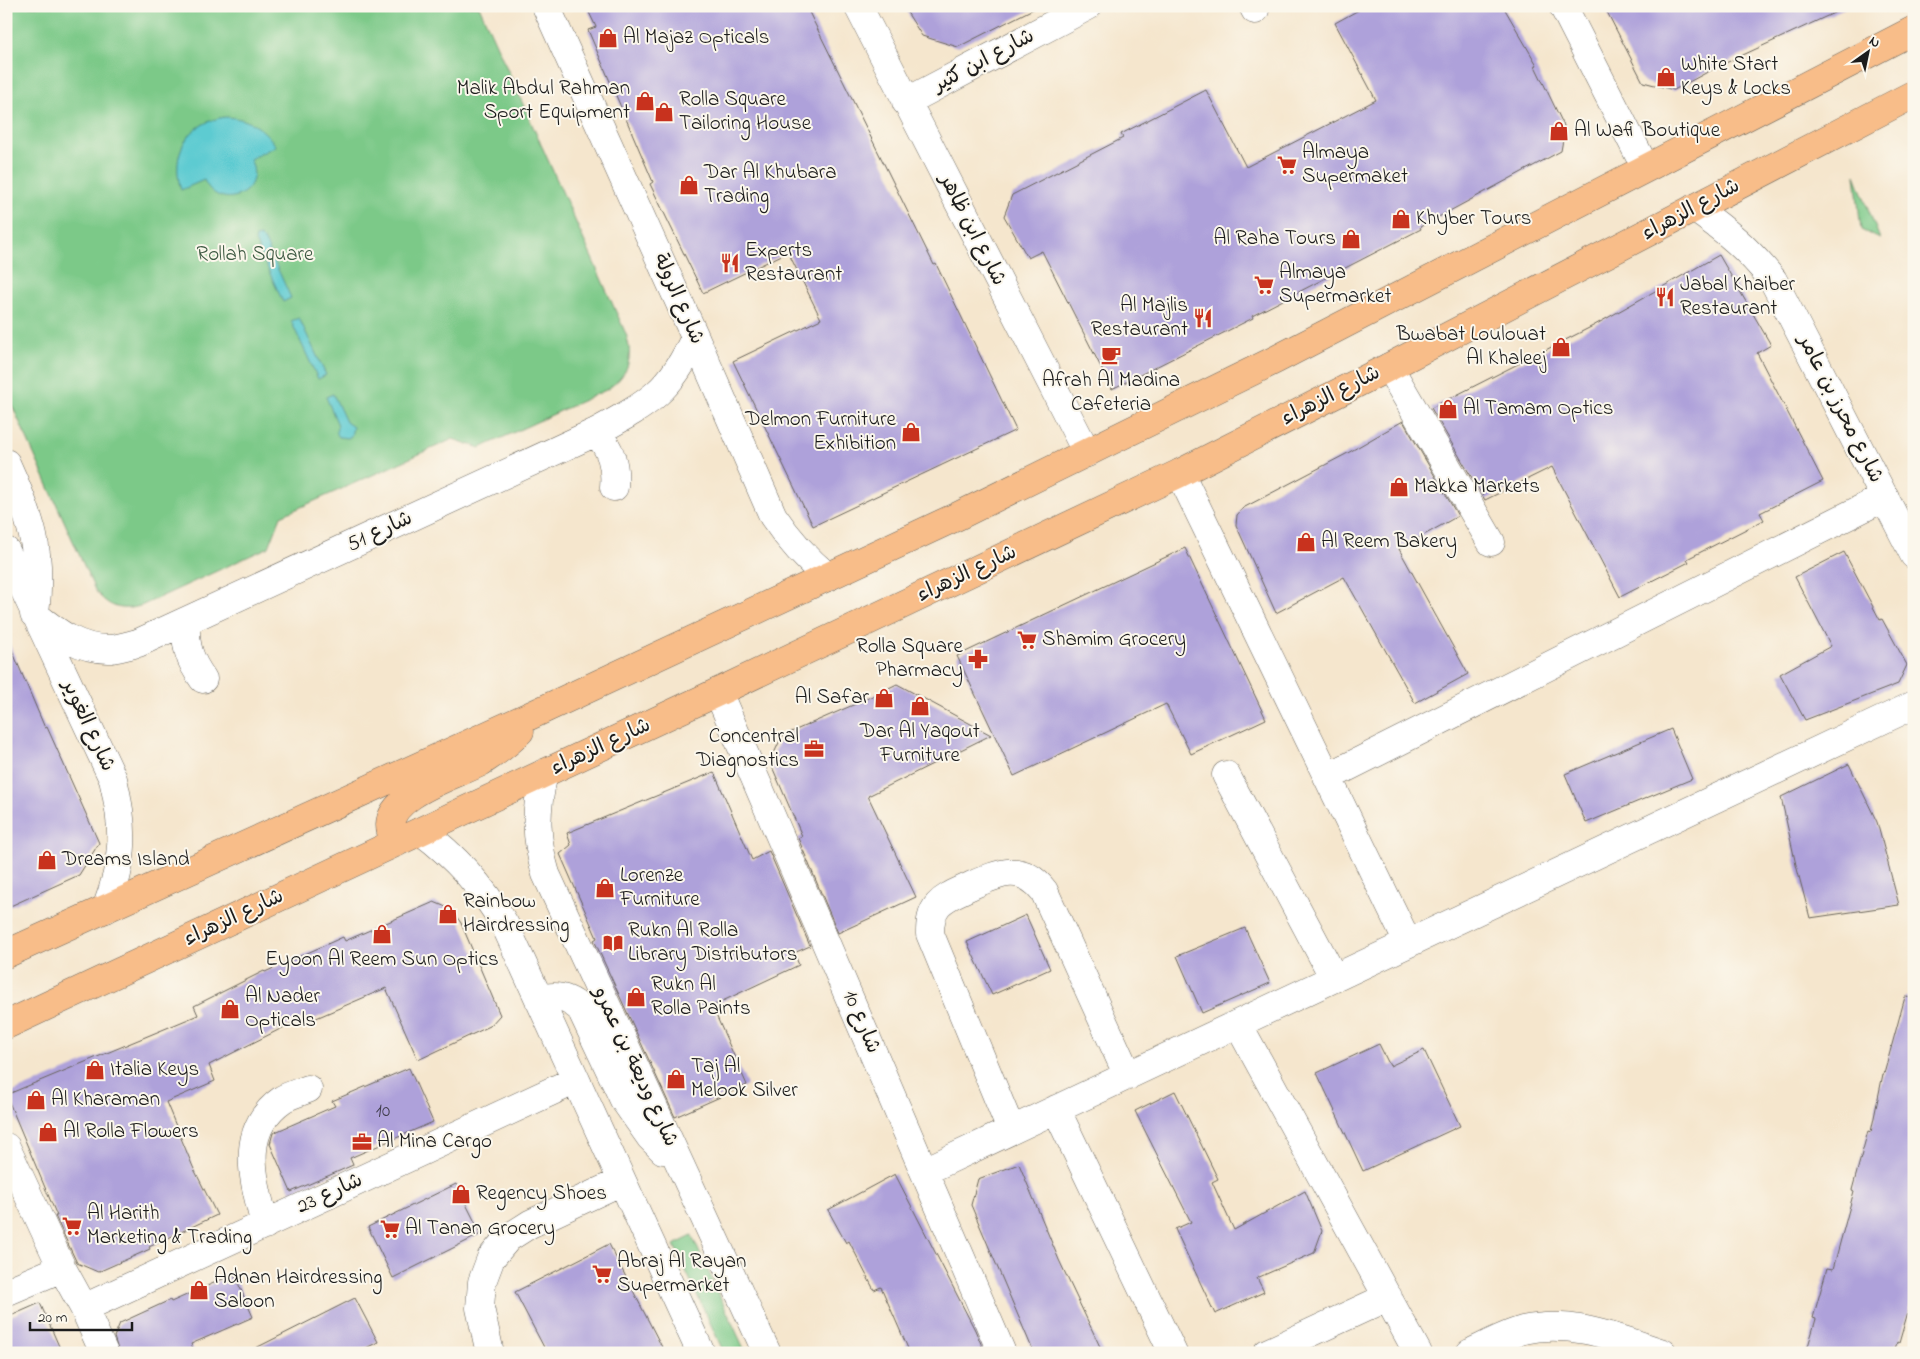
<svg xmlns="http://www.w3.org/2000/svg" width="1920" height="1359" font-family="'Indie Flower','Playpen Sans Arabic',sans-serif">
  <rect width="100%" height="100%" fill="#fbf7ec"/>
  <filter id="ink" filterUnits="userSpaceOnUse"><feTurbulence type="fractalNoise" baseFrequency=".02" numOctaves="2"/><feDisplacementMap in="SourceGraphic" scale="10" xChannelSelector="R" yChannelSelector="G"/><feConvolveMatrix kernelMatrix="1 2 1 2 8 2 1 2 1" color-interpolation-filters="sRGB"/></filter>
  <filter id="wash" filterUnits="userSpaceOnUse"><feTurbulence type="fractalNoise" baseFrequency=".0096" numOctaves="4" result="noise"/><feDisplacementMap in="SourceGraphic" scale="20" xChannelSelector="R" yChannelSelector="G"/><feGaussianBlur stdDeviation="1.12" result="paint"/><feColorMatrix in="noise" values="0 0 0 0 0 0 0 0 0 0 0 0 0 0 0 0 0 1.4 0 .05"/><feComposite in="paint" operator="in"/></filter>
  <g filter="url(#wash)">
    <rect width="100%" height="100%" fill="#f5e6cd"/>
    <path fill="#7bc988" stroke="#4c7252" d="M6,6h473l147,328c8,25 2,42 -20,56l-126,58 -27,-9 -172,77 -12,31 -126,58c-20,7 -35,3 -48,-15l-89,-198z
      M1855,175l25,64 -19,-9z
      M692,1236l54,117h-22l-50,-108z"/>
    <path fill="#5dcbd1" stroke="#3c7476" d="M225,117c23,1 38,10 51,29l-26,13c17,33 -30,56 -46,21l-23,10c-11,-37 6,-67 44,-73z
      M260,236l5,5 26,57 -8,4 -28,-61 1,-4z
      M299,318l27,57 -8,4 -27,-58z
      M333,394l13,28 7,5 -2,9 -3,2 -9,-1c-3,-4 -3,-7 -1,-12l-12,-28z"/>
    <g id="blocks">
      <path fill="#aea1da" d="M586,6h220l128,259 2,-1 80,166 -203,96 -80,-165 88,-42 -33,-67 -85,41 -53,-109 3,-2 -65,-152 8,-3z
        M903,6h136l-81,41 -36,-11z
        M1366,6h137l34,59 -2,1 30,62 -4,23 -141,76 1,2 -169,87 1,2 -141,71 -70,-138 -14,7 -24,-42 8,-21 111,-57 -2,-4 85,-44 40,77 130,-67 -41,-77z
        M1604,6h245l-132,61 -43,23 -31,-8z
        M1719,255l52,90 -14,8 66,128 -63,32 4,7 -77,39 2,3 -69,35 -68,-130 -67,33 -54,-92 162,-82z
        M1403,421l55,95 -59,33 69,125 -53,29 -71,-126 -68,36 -40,-88 1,-10 6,-7 103,-54z
        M1185,548l81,171 -75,35 -25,-50 -152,72 -57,-120z
        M1844,552l36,68 2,-1 25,46 -9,19 -93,36 -25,-46 51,-28 -36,-69z
        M6,636l39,92 2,-1 52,116 -20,32 -73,33z
        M897,684l94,51 -123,61 48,101 -78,36 -40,-95 4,-2 -32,-74 12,-26 78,-34z
        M1671,729l21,50 -106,44 -21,-49z
        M1849,764l28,58 22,83 -89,13 -14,-53 -15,-68z
        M714,772l38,88 17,-9 41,95 -16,7 5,12 -87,41 35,79 -72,32 -81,-177 3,-2 -37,-84 11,-9 -4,-12z
        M434,902l17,7 10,14 39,92 -10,11 -72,34 -32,-72 -79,34 -3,-5 -95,48 6,16 -49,21 27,65 24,48 -68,32 1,2 -52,23 -21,-9 -22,-47h2l-51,-121 192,-80 -4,-9 70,-35 1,1 78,-35 2,4z
        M1026,915l24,54 -58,26 -25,-53z
        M1245,928l25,55 -68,30 -25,-57z
        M1905,997l9,1v293l-15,52 -2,-1 -3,11h-88l10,-34 -3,-1 14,-50 6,1 21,-78 -2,-1 16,-59 3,1 12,-58h1z
        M1379,1044l11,22 34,-16 36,76 -97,45 -46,-98z
        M409,1068l24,54 -83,36 3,7 -62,27 -21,-48 3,-11 62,-27 -3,-5z
        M1175,1091l43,88 -6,3 22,48 71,-39 17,40 -8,22 -57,25 7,14 -49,22 -40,-85 16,-7 -56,-111z
        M1019,1164l40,96 44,93h-69l-63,-148 7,-26z
        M895,1174l80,156 10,23h-75l-29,-66 -7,3 -25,-49 -3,2 -18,-33z
        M456,1184l25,50 -88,44 -25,-51z
        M609,1244l56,109h-118l-32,-61z
        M234,1274l19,43 -62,27 4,9h-76l-5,-16 6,-14 50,-23 1,2z
        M355,1298l23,44 -22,11h-110z
        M40,1303l22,50h-56v-35z"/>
    </g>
  </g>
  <g filter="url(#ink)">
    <use href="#blocks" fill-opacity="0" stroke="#68635a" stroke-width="1"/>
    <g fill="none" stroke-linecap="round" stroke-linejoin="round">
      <defs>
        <path id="minor" d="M546,6l149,331 78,179c16,24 33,43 55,61
          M858,6l229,447
          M1253,6l2,4
          M1563,6l82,161
          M906,102l182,-96
          M1694,208c33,23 53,40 79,72l141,275
          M1389,367l102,175
          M596,432c15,17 20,33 18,55
          M6,463c25,55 37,88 29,150
          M1180,473l228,470
          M6,551l107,228c12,50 12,81 -7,130
          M34,614c23,19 46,36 77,35 9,-1 18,-4 27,-6l458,-211c51,-28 75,-40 99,-95
          M186,622c-1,23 3,38 17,57
          M718,692l284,661
          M544,773c-9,38 -9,64 2,101l221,479
          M1226,775l108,203
          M1328,777l557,-280
          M421,831c35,26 62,56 84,94l196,428
          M539,1000c16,-6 29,-3 42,9l43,91 26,37 13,13
          M1238,1024l180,329
          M1056,1109l117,244
          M1011,1130l-81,-196c0,-11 1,-21 8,-29 8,-9 20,-13 30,-18 29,-13 53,-26 76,4l84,185
          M6,1147l56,121 22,40 20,45
          M925,1171l989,-466
          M265,1225c-11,-45 -28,-94 18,-126 7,-4 17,-7 25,-10
          M6,1292l56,-24
          M84,1308l492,-228
          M490,1353l-10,-45 2,-26 9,-24 17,-20 22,-14 92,-43
          M1267,1353l121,-56
          M1470,1353c17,-8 35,-18 53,-23 49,-11 94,8 140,23"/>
        <path id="major" d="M396,843c-2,-3 -4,-7 -5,-11 -10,-36 67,-57 90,-70 14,-9 28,-19 39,-31
          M6,954l530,-241 422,-197 317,-156 639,-330
          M6,1025l712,-333 462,-219 209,-106 525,-273"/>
      </defs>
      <use href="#minor" stroke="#68635a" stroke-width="29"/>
      <use href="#major" stroke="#68635a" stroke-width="29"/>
      <use href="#minor" stroke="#fff" stroke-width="28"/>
      <use href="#major" stroke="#f8bd89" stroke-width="28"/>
    </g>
  </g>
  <defs>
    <symbol id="shop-bare" viewBox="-9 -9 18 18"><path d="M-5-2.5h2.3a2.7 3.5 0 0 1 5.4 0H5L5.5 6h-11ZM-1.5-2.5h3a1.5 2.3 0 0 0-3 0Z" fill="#c8321e" stroke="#fbf7ec" stroke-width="2.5" paint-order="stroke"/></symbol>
    <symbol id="supermarket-bare" viewBox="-9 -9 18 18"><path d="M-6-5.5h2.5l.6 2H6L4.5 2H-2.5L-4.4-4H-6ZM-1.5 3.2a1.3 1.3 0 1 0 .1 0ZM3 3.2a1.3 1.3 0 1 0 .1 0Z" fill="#c8321e" stroke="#fbf7ec" stroke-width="2.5" paint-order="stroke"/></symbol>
    <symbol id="restaurant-bare" viewBox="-9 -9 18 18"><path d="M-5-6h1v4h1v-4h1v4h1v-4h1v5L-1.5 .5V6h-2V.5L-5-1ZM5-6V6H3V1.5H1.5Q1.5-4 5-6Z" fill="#c8321e" stroke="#fbf7ec" stroke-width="2.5" paint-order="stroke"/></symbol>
    <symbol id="cafe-bare" viewBox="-9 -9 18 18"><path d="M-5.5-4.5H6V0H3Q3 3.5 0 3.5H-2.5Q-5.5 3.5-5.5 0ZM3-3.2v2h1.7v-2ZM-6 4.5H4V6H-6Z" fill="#c8321e" stroke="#fbf7ec" stroke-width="2.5" paint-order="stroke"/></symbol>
    <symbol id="pharmacy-bare" viewBox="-9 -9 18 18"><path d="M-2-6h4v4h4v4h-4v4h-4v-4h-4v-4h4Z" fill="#c8321e" stroke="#fbf7ec" stroke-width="2.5" paint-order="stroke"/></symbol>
    <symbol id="office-bare" viewBox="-9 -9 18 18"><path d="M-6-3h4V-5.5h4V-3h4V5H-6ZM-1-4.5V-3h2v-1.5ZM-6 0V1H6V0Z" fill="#c8321e" stroke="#fbf7ec" stroke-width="2.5" paint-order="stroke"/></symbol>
    <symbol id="library-bare" viewBox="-9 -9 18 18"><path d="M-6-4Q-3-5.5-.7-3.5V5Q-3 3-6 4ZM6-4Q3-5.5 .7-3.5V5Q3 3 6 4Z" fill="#c8321e" stroke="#fbf7ec" stroke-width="2.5" paint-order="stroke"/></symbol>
  </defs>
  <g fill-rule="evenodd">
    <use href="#shop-bare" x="594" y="24" width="28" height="28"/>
    <use href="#shop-bare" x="1652" y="63" width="28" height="28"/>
    <use href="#shop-bare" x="631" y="87" width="28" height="28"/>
    <use href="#shop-bare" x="650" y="98" width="28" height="28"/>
    <use href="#shop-bare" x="1545" y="117" width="28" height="28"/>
    <use href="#supermarket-bare" x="1273" y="151" width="28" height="28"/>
    <use href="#shop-bare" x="675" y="171" width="28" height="28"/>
    <use href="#shop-bare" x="1387" y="205" width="28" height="28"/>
    <use href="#shop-bare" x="1337" y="225" width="28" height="28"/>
    <use href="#restaurant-bare" x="716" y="249" width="28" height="28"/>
    <use href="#supermarket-bare" x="1250" y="271" width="28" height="28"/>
    <use href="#restaurant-bare" x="1651" y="283" width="28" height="28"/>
    <use href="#restaurant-bare" x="1189" y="304" width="28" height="28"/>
    <use href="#shop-bare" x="1547" y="333" width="28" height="28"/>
    <use href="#cafe-bare" x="1097" y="341" width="28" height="28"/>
    <use href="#shop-bare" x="1434" y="395" width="28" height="28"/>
    <use href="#shop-bare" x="897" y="418" width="28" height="28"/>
    <use href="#shop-bare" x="1385" y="473" width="28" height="28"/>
    <use href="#shop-bare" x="1292" y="528" width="28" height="28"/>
    <use href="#supermarket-bare" x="1013" y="626" width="28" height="28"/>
    <use href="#pharmacy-bare" x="964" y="645" width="28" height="28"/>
    <use href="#shop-bare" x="870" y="684" width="28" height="28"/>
    <use href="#shop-bare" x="906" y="692" width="28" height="28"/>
    <use href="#office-bare" x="800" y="735" width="28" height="28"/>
    <use href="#shop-bare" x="33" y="846" width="28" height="28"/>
    <use href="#shop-bare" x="591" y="874" width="28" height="28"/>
    <use href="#shop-bare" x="434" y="900" width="28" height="28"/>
    <use href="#shop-bare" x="368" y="920" width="28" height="28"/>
    <use href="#library-bare" x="599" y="929" width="28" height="28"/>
    <use href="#shop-bare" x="622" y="983" width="28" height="28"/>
    <use href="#shop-bare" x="216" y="995" width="28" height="28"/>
    <use href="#shop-bare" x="81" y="1056" width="28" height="28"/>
    <use href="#shop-bare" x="662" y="1065" width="28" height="28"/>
    <use href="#shop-bare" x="22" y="1086" width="28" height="28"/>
    <use href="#shop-bare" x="34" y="1118" width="28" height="28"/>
    <use href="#office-bare" x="348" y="1128" width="28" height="28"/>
    <use href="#shop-bare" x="447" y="1180" width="28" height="28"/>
    <use href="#supermarket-bare" x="58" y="1212" width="28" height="28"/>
    <use href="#supermarket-bare" x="376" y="1215" width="28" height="28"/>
    <use href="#supermarket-bare" x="588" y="1260" width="28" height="28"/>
    <use href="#shop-bare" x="185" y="1276" width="28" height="28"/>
  </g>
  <g text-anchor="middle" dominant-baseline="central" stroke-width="4" stroke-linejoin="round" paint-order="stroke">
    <g font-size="19" fill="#403d4c">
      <text x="383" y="1111">10</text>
    </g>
    <g font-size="21" fill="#1c1c1c" stroke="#fbf7ec" text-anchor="start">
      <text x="623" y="38">Al Majaz Opticals</text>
      <text x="1681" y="65">White Start<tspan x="1681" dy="24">Keys &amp; Locks</tspan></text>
      <text x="630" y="89" text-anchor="end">Malik Abdul Rahman<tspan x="630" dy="24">Sport Equipment</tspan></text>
      <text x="679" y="100">Rolla Square<tspan x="679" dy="24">Tailoring House</tspan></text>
      <text x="1574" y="131">Al Wafi Boutique</text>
      <text x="1302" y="153">Almaya<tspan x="1302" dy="24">Supermaket</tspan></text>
      <text x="704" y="173">Dar Al Khubara<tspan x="704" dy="24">Trading</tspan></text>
      <text x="1416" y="219">Khyber Tours</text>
      <text x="1336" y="239" text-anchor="end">Al Raha Tours</text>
      <text x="745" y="251">Experts<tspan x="745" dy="24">Restaurant</tspan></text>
      <text x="1279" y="273">Almaya<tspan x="1279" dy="24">Supermarket</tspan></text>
      <text x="1680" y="285">Jabal Khaiber<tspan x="1680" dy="24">Restaurant</tspan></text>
      <text x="1188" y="306" text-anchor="end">Al Majlis<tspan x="1188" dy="24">Restaurant</tspan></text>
      <text x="1546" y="335" text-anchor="end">Bwabat Loulouat<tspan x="1546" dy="24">Al Khaleej</tspan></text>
      <text x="1111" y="381" text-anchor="middle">Afrah Al Madina<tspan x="1111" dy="24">Cafeteria</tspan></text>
      <text x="1463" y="409">Al Tamam Optics</text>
      <text x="896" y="420" text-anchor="end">Delmon Furniture<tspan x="896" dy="24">Exhibition</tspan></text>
      <text x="1414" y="487">Makka Markets</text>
      <text x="1321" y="542">Al Reem Bakery</text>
      <text x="1042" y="640">Shamim Grocery</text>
      <text x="963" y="647" text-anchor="end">Rolla Square<tspan x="963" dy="24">Pharmacy</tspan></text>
      <text x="869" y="698" text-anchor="end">Al Safar</text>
      <text x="920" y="732" text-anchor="middle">Dar Al Yaqout<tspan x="920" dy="24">Furniture</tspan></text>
      <text x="799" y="737" text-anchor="end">Concentral<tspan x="799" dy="24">Diagnostics</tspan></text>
      <text x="62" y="860">Dreams Island</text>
      <text x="620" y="876">Lorenze<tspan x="620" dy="24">Furniture</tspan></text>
      <text x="463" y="902">Rainbow<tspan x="463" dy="24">Hairdressing</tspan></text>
      <text x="628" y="931">Rukn Al Rolla<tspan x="628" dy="24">Library Distributors</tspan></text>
      <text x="382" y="960" text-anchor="middle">Eyoon Al Reem Sun Optics</text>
      <text x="651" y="985">Rukn Al<tspan x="651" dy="24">Rolla Paints</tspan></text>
      <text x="245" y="997">Al Nader<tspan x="245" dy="24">Opticals</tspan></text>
      <text x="691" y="1067">Taj Al<tspan x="691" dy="24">Melook Silver</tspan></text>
      <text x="110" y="1070">Italia Keys</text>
      <text x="51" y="1100">Al Kharaman</text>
      <text x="63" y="1132">Al Rolla Flowers</text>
      <text x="377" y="1142">Al Mina Cargo</text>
      <text x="476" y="1194">Regency Shoes</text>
      <text x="87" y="1214">Al Harith<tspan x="87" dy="24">Marketing &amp; Trading</tspan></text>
      <text x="405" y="1229">Al Tanan Grocery</text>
      <text x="617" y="1262">Abraj Al Rayan<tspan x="617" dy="24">Supermarket</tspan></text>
      <text x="214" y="1278">Adnan Hairdressing<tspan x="214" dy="24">Saloon</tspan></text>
    </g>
    <g font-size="21" fill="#1c1c1c" stroke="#fbf7ec">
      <text transform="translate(984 61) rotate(-28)">شارع ابن كثير</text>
      <text transform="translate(1691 210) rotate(-28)">شارع الزهراء</text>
      <text transform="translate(972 230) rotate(63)">شارع ابن ظاهر</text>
      <text transform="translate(678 299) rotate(66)">شارع الرولة</text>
      <text transform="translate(1331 396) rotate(-27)">شارع الزهراء</text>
      <text transform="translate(1840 409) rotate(63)">شارع محرز بن عامر</text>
      <text transform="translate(380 532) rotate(-25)">شارع 51</text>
      <text transform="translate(967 574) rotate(-25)">شارع الزهراء</text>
      <text transform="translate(88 726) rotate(65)">شارع الغوير</text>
      <text transform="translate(601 747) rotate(-25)">شارع الزهراء</text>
      <text transform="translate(234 918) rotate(-25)">شارع الزهراء</text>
      <text transform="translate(861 1022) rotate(67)">شارع 10</text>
      <text transform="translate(635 1067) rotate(65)">شارع وديعة بن عمرو</text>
      <text transform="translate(330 1194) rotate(-25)">شارع 23</text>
    </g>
    <g font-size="21" fill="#3d5942" stroke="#fbf7ec">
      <text x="255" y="255">Rollah Square</text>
    </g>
  </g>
  <rect width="1920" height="1359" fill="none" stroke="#fbf7ec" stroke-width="25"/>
  <g transform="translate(1868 52) rotate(33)" stroke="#fbf7ec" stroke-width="4" paint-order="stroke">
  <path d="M0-4L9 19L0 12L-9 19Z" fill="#1c1c1c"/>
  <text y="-8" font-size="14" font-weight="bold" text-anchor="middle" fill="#1c1c1c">N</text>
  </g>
  <path d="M30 1322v8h102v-8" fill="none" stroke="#1c1c1c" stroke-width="2.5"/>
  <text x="38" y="1322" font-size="15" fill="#1c1c1c" stroke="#fbf7ec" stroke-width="4" paint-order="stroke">20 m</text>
</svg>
